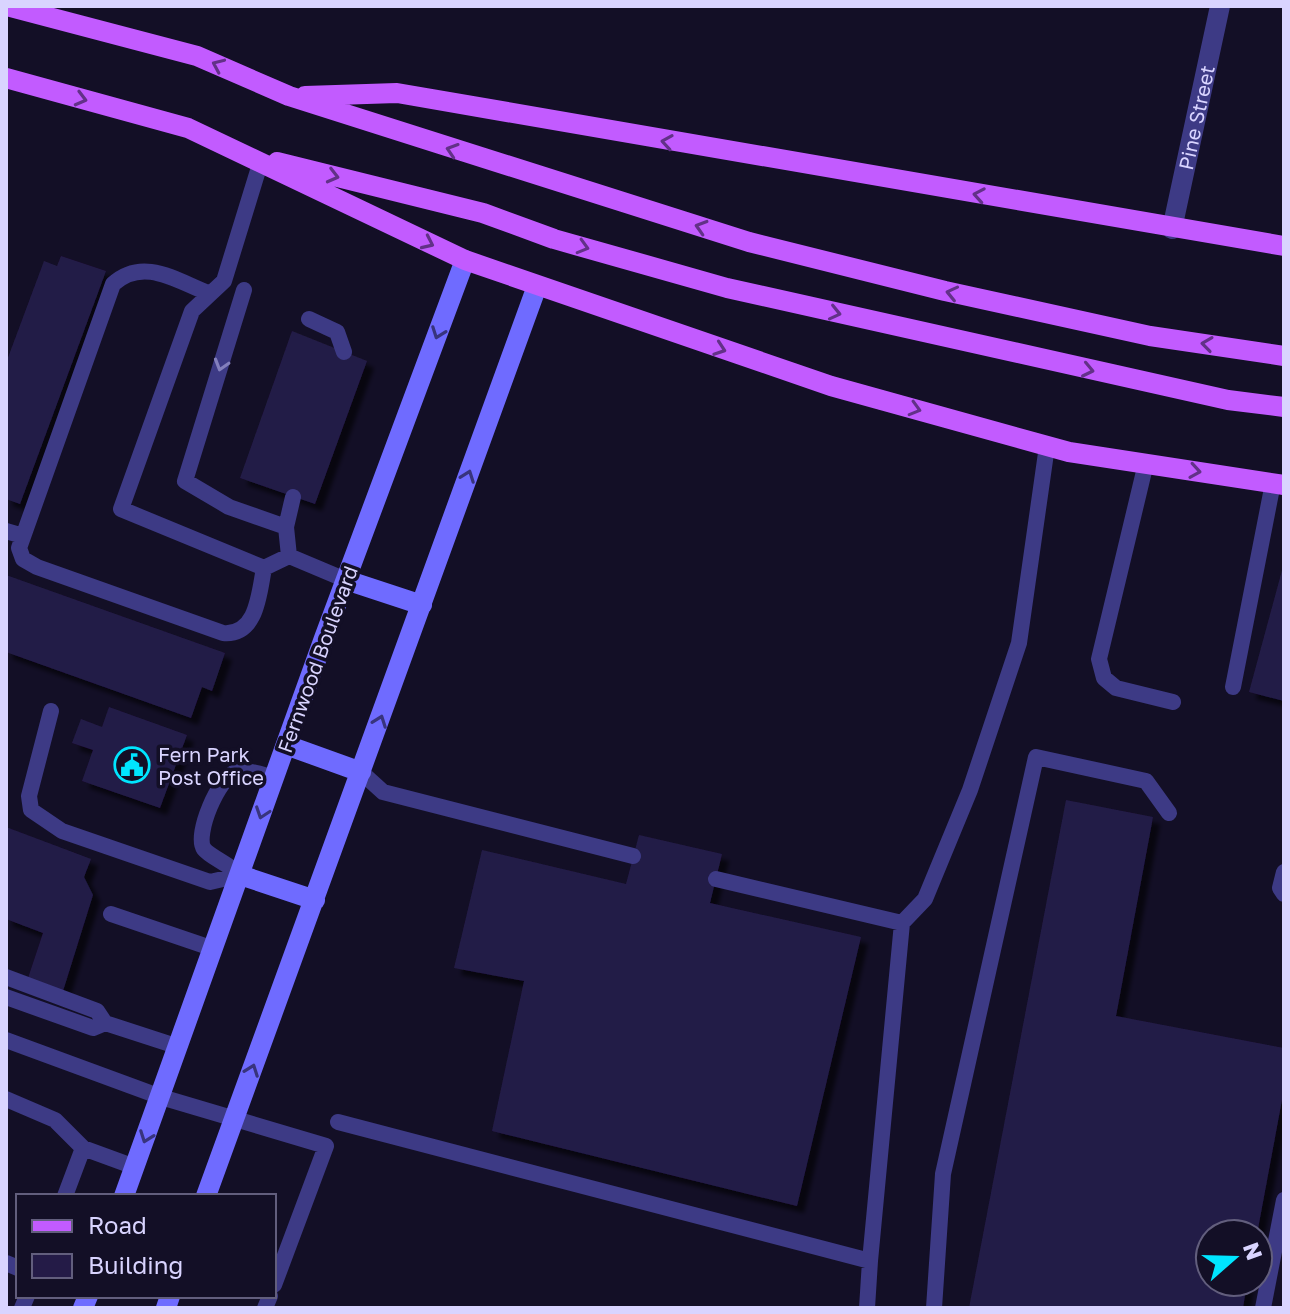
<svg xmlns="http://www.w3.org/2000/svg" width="1290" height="1314" font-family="'Golos Text',sans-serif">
  <defs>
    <filter id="shadow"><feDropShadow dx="7" dy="7" stdDeviation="2" flood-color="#0009"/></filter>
  </defs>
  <rect width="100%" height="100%" fill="#130f26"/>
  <path fill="#241b47" filter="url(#shadow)" d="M61,256l45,15 -86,233 -14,-5v-136l38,-102 13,5z
    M292,331l75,30 -52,143 -75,-26z
    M1284,563v138l-35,-9z
    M6,575l219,78 -13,38 -10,-4 -11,31 -185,-66z
    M109,707l78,28 -27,73 -78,-27 11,-31 -21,-7 9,-24 21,8z
    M1066,800l87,17 -37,199 168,32v41l-27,145h-47v48h37l-4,26h-274z
    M6,827l85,32 -7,18 9,18 -30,96 -35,-13 15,-45 -37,-14z
    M639,835l83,19 -12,49 151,34 -64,269 -305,-75 32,-150 -70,-13 28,-118 144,34z"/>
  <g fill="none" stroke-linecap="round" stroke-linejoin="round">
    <path stroke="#3d3a85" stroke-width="16" d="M260,164l-36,117 -32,30 -71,198 143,59 25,-12 57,24
      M244,290l-59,191 44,26 57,20
      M208,293c-33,-13 -65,-36 -95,-9l-94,264 4,11 14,8 186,66c34,3 36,-39 41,-65
      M309,319l28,13 7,20
      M1146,463l-47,196 5,19 12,10 57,14
      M6,531l17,5
      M289,556l-3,-29 7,-30
      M1233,687l40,-204
      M51,711l-22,85 2,14 31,21 148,51 30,-7
      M361,772l22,20 250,64
      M1284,872l-4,16 4,6
      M240,875c-10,-10 -31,-19 -36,-26 -10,-14 15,-73 32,-77 12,-3 27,3 38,6
      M716,879l186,44 23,-24 45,-109 49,-147 28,-197
      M111,914l103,35
      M6,977l91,34 8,12 74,24
      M6,997l87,31 12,-5
      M6,1040l155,57 165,49 -52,139
      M6,1099l49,21 28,28
      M338,1122l532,139 32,-338
      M65,1196l18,-48 52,19
      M6,1263l12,5
      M22,1308l5,-12
      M265,1308l5,-12
      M867,1308l3,-47
      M934,1308l9,-134 93,-417 110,24 23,32
      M1263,1308l21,-108"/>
    <path stroke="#3d3a85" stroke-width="20" id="s1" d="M1172,229l48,-223"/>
    <path stroke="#6f6bff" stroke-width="20" d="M346,580l76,25
      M286,745l75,27
      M240,875l75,25
      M124,1196l200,-558 141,-378
      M206,1196l331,-910
      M83,1308l5,-12
      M166,1308l4,-12"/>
    <path stroke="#c25bff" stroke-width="20" d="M7,6l190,50 92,40 460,146 196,49 205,45 134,20
      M6,78l182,50 277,132 366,126 238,66 215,33
      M305,96l92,-3 887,153
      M277,162l206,51 71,26 173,49 501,112 56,7"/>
  </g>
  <defs><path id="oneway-chevron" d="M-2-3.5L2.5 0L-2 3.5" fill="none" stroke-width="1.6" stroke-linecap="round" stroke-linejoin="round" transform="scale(2)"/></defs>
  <g stroke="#623188">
    <use href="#oneway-chevron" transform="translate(218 65) rotate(-156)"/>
    <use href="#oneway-chevron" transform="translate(81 99) rotate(15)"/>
    <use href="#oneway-chevron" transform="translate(667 142) rotate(-171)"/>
    <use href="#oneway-chevron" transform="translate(452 150) rotate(-162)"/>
    <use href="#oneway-chevron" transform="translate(333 176) rotate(14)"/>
    <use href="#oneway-chevron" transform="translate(979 195) rotate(-170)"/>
    <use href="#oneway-chevron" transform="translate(701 227) rotate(-163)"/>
    <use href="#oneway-chevron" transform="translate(428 243) rotate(25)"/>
    <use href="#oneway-chevron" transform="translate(583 247) rotate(16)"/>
    <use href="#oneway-chevron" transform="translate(952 293) rotate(-167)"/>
    <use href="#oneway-chevron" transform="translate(835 313) rotate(13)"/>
    <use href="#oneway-chevron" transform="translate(1207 344) rotate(-172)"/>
    <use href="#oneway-chevron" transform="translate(720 349) rotate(19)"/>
    <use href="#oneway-chevron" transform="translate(1088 370) rotate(12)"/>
    <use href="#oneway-chevron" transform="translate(915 409) rotate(16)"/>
    <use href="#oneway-chevron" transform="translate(1195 471) rotate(9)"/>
  </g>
  <g stroke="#38347d">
    <use href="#oneway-chevron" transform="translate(438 333) rotate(110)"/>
    <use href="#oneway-chevron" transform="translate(468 476) rotate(-70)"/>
    <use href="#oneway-chevron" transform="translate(380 721) rotate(-70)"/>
    <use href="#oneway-chevron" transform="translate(262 813) rotate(109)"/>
    <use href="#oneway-chevron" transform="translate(252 1070) rotate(-70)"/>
    <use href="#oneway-chevron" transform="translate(146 1137) rotate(110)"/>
  </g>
  <use stroke="#837fbc" href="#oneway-chevron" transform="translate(221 365) rotate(107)"/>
  <defs>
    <symbol id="civic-ring" viewBox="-11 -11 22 22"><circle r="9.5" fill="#130f26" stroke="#00e5ff" stroke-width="1.5"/><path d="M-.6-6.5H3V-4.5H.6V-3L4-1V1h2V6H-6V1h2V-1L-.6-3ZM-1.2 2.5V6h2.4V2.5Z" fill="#00e5ff"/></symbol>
  </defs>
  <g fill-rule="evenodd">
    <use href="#civic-ring" x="112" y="745" width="40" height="40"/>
  </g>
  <g text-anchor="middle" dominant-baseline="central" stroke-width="7" stroke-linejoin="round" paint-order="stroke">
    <g font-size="20" fill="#d9d4ff" stroke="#130f26">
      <text stroke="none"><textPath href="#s1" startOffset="114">Pine Street</textPath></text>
      <text transform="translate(317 659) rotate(-70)">Fernwood Boulevard</text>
    </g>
    <g font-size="20" fill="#d9d4ff" stroke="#130f26" text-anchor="start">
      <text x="158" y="754">Fern Park<tspan x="158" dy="23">Post Office</tspan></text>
    </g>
  </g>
  <rect width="1290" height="1314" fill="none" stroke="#d9d4ff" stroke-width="16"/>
  <rect x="16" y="1194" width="260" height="104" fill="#130f26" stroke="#625e7d" stroke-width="2"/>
  <rect x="32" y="1220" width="40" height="12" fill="#c25bff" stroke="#625e7d" stroke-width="2"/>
  <text x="88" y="1234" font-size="24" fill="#d9d4ff">Road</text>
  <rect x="32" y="1254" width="40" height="24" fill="#241b47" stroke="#625e7d" stroke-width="2"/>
  <text x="88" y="1274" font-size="24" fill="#d9d4ff">Building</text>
  <g transform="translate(1234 1258) rotate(70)"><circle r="38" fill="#130f26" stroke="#625e7d" stroke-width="2"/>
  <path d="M0-6L14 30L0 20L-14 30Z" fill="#00e5ff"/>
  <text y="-12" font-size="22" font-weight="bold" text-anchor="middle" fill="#d9d4ff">N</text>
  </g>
</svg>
